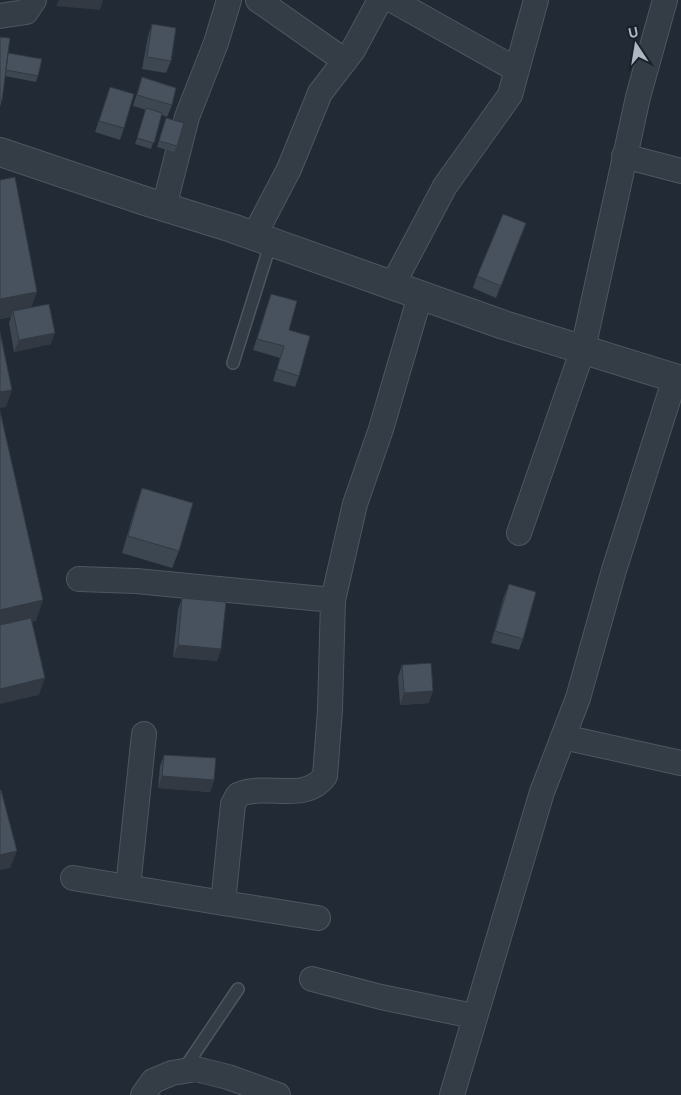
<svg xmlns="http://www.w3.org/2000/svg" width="681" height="1095" font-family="Figtree,sans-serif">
  <rect width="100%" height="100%" fill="#212a35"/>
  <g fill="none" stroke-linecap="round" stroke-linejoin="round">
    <defs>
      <path id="service" d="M233,363l38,-121
        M184,1069l54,-80"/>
      <path id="minor" d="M258,0l87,61
        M392,0l125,70
        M0,16l26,-4 8,-12
        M624,156l57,15
        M164,207l23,-90 29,-74 13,-43
        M254,236l35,-67 31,-76 33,-43 27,-50
        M392,286l53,-100 65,-91 26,-95
        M519,533l64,-184 55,-252 27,-97
        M79,579l57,2 197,19
        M563,737l118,26
        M73,878l150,25 10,-99 5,-9c27,-13 67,9 87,-19l5,-66 3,-110 22,-96 26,-75 39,-133
        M128,887l16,-153
        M223,903l95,15
        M312,979l69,18 92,19
        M143,1095l10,-14 19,-8 24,-4 32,8 50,18
        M452,1095l90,-303 36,-94 36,-128 61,-192"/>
      <path id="tertiary" d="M0,152l148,50 84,26 272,97 177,55"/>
    </defs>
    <use href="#service" stroke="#4e5760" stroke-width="14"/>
    <use href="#minor" stroke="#4e5760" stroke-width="26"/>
    <use href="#tertiary" stroke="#4e5760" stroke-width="30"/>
    <use href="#service" stroke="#343c46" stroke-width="11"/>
    <use href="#minor" stroke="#343c46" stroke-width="24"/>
    <use href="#tertiary" stroke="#343c46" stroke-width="28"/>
  </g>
  <path fill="#3d4751" d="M152,24l19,37 -5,12 -24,-4 6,-33z
    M0,37l8,16 30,23 -2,6 -31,-6 -3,24 -2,7z
    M142,77l30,28 -5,12 -5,-2 -11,34 -16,-5 11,-34 -13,-4z
    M110,87l14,41 -4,12 -25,-8z
    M164,124l13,22 -3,6 -17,-5z
    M0,180l31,127 20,37 -37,8 -5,-29 2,-6 -11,2z
    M526,223l-30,75 -23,-10 4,-12z
    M271,294l18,36 10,46 -4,11 -22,-6 7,-23 -27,-8z
    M142,488l37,63 -7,17 -50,-15 14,-48z
    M509,584l14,55 -4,11 -28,-7 13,-47z
    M182,598l39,51 -4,12 -44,-4 5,-47z
    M402,665l27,38 -29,2 -2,-28z
    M164,755l50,25 -4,12 -52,-4 2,-22z"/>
  <path fill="#323942" d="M59,0h44l-3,10 -44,-4z
    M526,223l-4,12 -26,63 5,-12z
    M37,292l-8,21 -16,-2 -2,6 -11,2v-20z
    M55,333l-4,11 -37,8 5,-12z
    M12,390l-6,17 -6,1v-16z
    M43,600l-7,21 -36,8v-19z
    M178,645l43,4 -4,12 -44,-4z
    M45,678l-6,17 -39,9v-15z
    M433,691l-4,12 -29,2 4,-12z
    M162,776l52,4 -4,12 -52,-4z
    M17,851l-7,17 -10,2v-15z"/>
  <path fill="#47525e" stroke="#323942" d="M152,24l24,4 -5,33 -24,-4z
    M0,37l10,1 -8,62h-2z
    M8,53l34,6 -4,17 -32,-6z
    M142,77l34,11 -4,17 -35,-10z
    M110,87l24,7 -10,34 -25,-7z
    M146,108l16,5 -8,30 -17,-5z
    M166,118l18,5 -7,23 -18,-5z
    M15,177l22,115 -37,7v-119z
    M503,214l23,9 -25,63 -24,-10z
    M271,294l26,7 -8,29 21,6 -11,40 -22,-7 7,-23 -27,-7z
    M49,304l6,29 -36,7 -6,-29z
    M0,332l12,58 -12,2z
    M0,411l43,189 -43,10z
    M142,488l51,15 -14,48 -51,-15z
    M509,584l27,8 -13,47 -28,-8z
    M182,598l44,4 -5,47 -43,-4z
    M31,618l14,60 -45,11v-64z
    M431,663l2,28 -29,2 -2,-28z
    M164,755l52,3 -2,22 -52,-4z
    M0,790h1l16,61 -17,4z"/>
  <g transform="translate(636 45) rotate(348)" stroke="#1a212a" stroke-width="4" paint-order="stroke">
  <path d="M0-4L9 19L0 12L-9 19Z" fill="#aeb7c2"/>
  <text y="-8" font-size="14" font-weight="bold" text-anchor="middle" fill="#aeb7c2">U</text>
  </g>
</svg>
